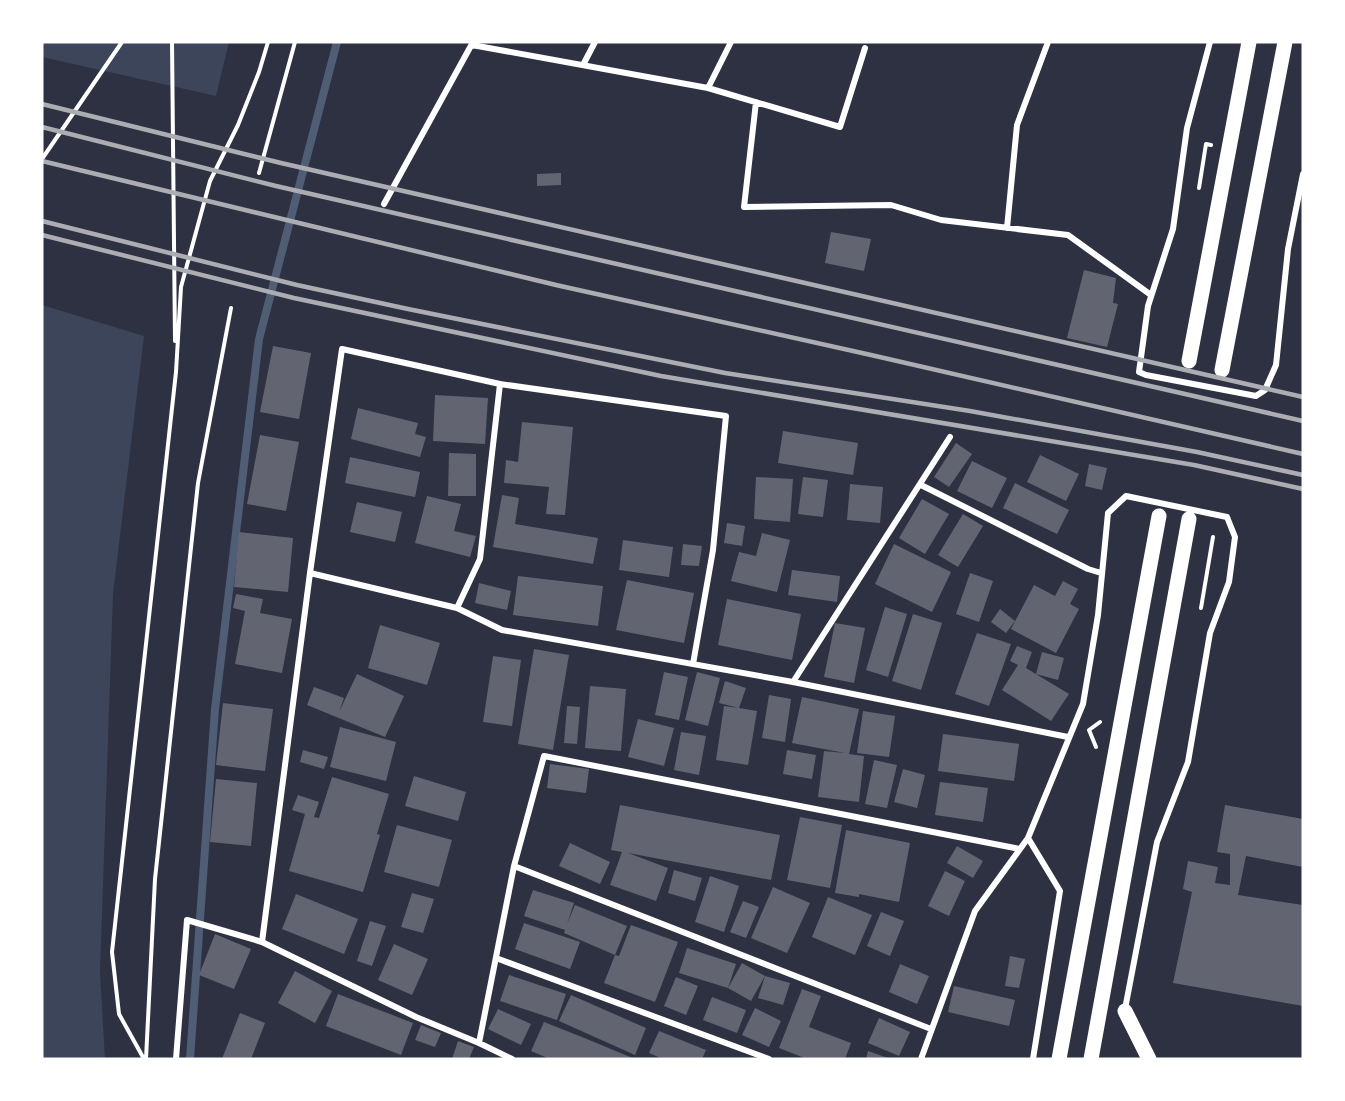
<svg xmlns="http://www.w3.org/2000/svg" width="1345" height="1101" font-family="Lora,serif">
  <rect width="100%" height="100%" fill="#2d3142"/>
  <path fill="#3c4559" d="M42,42h187l-13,54 -174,-39z
    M42,305l102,31 -31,258 -13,378 5,87h-63z"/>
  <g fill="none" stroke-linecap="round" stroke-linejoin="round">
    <path stroke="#4f5d75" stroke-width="8" d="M190,1059l25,-350 44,-370 78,-297"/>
  </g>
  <path fill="#626471" d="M561,173v12l-24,1v-12z
    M831,232l40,7 -7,32 -39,-8z
    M1084,270l32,8 -3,25 5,1 -11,43 -40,-9z
    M273,346l38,7 -12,66 -39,-7z
    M435,395l53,3 -3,46 -52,-3z
    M358,408l60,15 -3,11 11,3 -6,20 -69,-18z
    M522,422l51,5 -8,88 -19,-1 3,-27 -45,-4 2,-23 12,2z
    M783,431l75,12 -5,32 -75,-12z
    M260,435l39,7 -13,69 -39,-7z
    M956,443l16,11 -23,33 -15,-10z
    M449,453l27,1v42h-28z
    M1040,455l39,19 -13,27 -39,-19z
    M350,457l70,15 -5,25 -70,-14z
    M972,461l35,17 -15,30 -35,-17z
    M1089,464l18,4 -5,22 -17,-4z
    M756,477l37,2 -3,43 -36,-3z
    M803,477l25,3 -5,37 -25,-3z
    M1015,483l54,27 -12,24 -54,-26z
    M850,484l33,3 -3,36 -33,-3z
    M502,495l17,3 -4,26 83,14 -5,26 -100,-17z
    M427,496l34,8 -7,27 22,5 -6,21 -55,-14z
    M922,499l27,15 -24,40 -26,-16z
    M357,502l45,10 -7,30 -45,-10z
    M963,514l20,12 -25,41 -20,-12z
    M727,523l18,3 -3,20 -18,-3z
    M239,532l54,6 -5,54 -54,-5z
    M762,533l28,7 -13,52 -46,-11 8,-29 17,4z
    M623,540l50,7 -4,30 -50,-7z
    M683,544l19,2 -3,20 -18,-1z
    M894,544l57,28 -19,40 -57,-28z
    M792,570l48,6 -3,26 -49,-7z
    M970,573l23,8 -14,41 -23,-8z
    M518,576l85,10 -5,40 -85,-11z
    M627,580l67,13 -10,50 -68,-13z
    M1063,581l15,8 -8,15 9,5 -23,44 -45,-24 23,-44 21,11z
    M479,583l32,8 -4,19 -32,-7z
    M236,594l27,5 -3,14 32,6 -10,54 -47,-9 10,-53 -12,-3z
    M727,599l74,15 -9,46 -74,-15z
    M885,607l22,7 -19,63 -22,-7z
    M1000,609l15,12 -9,12 -15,-11z
    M913,614l29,9 -21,67 -29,-9z
    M835,623l30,5 -11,55 -30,-6z
    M380,625l60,18 -13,42 -59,-17z
    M977,633l34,11 -22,62 -34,-12z
    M1017,646l15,6 -6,16 43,26 -18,27 -49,-31 16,-25 -8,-4z
    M534,649l35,6 -16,95 -35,-6z
    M1042,652l22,6 -6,22 -22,-6z
    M493,656l28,4 -9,66 -29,-4z
    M664,672l24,5 -9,43 -24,-5z
    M697,672l23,6 -12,48 -23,-6z
    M357,674l47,22 -19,41 -78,-32 7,-18 30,11 -5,14z
    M725,681l21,7 -7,20 18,3 -9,54 -32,-5 8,-54 15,2 -20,-5z
    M590,686l36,3 -5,62 -36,-3z
    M769,695l22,4 -6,43 -23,-4z
    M802,697l57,12 -10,45 15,2 -5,46 -41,-5 6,-46 21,2 -53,-10z
    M223,703l50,6 -8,62 -49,-6z
    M567,706l13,1 -3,37 -13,-1z
    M863,711l32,5 -6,41 -32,-4z
    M638,719l36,9 -10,38 -36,-9z
    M340,727l56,15 -10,39 -56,-14z
    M681,732l25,4 -7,39 -25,-5z
    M943,734l76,10 -5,37 -76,-10z
    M303,750l25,7 -4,12 -24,-7z
    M787,750l29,5 -4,24 -29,-5z
    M874,760l23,5 -10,43 -22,-4z
    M550,764l39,5 -3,24 -39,-5z
    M903,769l22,6 -8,33 -23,-6z
    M414,776l52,16 -8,29 -53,-15z
    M332,777l57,17 -12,40 3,1 -17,57 -74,-21 16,-57 -13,-4 6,-15 21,7 -5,15 5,1z
    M216,779l41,4 -6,63 -41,-4z
    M940,782l48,6 -5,34 -48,-7z
    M620,805l160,30 -9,45 -143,-27 40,15 -12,33 -46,-16 12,-33 -11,-2z
    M1225,805l78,14v48l-57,-11 -8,39 65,10v101l-130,-23 19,-91 -9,-3 5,-28 30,6 -3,16 15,2v-31l-13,-2z
    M800,817l42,8 -12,63 -43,-8z
    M397,825l55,15 -13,47 -55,-15z
    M846,830l64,13 -11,59 -40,-8v3l-24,-4z
    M570,843l40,19 -10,22 -41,-18z
    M957,846l26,15 -10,17 -26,-15z
    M674,870l28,8 -7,23 -27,-8z
    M945,871l20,10 -16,35 -21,-10z
    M710,876l29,10 -15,46 -29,-10z
    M773,887l37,16 -23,50 -36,-15z
    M533,890l41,13 -7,21 8,-19 52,21 -12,29 -51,-22 1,-3 -41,-14z
    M412,893l22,6 -11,34 -22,-6z
    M296,894l62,25 -14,35 -62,-25z
    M828,897l44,18 -17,40 -43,-18z
    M743,901l16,6 -13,31 -16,-6z
    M881,912l23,9 -14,35 -23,-10z
    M370,921l16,5 -14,40 -15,-5z
    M524,923l56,19 -10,27 -55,-20z
    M631,925l47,17 -23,60 -51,-19 11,-28 4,1z
    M215,934l36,15 -17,40 -35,-14z
    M394,944l34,15 -16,36 -34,-15z
    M687,948l49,16 -8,24 14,-25 23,13 25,7 -7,22 -25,-7 7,-22 -14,25 -23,-13 -49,-15z
    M1010,956l15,3 -6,29 -14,-2z
    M900,964l29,12 -12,28 -28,-12z
    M295,971l37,20 -17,32 -37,-20z
    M509,975l57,19 -9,26 -57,-19z
    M676,977l22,9 -12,29 -22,-9z
    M954,986l61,14 -6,26 -61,-14z
    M802,989l19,7 -12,31 42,16 -6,16h-38l-28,-11z
    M338,994l75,29 -12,32 -75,-29z
    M571,995l75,33 -11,27 -76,-34z
    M712,997l34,13 -9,23 -34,-13z
    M755,1008l26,13 -12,26 -27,-12z
    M498,1009l33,15 -10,21 -33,-16z
    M240,1013l25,10 -14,36h-29z
    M879,1018l31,14 -11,24 -31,-13z
    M544,1022l38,15 53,22h-85l-19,-8z
    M421,1025l20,8 -6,14 -20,-7z
    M659,1031l47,19 -4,9h-39l-14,-6z
    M458,1041l16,6 -5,12h-17z
    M868,1051l23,8h-25z"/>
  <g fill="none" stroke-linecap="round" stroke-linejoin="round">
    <path stroke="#fff" stroke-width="4" d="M172,42l3,299
      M42,159l80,-117
      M259,173l36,-131
      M1199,188l7,-44 5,1
      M1201,608l12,-71
      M1096,747l-7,-17 11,-8
      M144,1059l-25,-45 -7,-62 64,-580 5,-85 29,-106 28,-56 21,-53 9,-30
      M146,1059l9,-180 43,-396 33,-175"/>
    <path stroke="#fff" stroke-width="6" d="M1210,42l-23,86 -14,101 -25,77 -9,66 7,3 110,21 9,-6 11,-25 12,-116 15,-75
      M472,45l236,43 132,39 25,-79
      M583,65l12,-23
      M708,88l23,-46
      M756,102l-12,105 147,-2 50,15 127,15 83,60
      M384,204l89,-162
      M1007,228l10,-103 31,-83
      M500,384l-158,-35 -32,224 -48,369 154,75 63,26 33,16
      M921,485l167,84 13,4
      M310,573l147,35 45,22 291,52 275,55
      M457,608l23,-49 20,-175 226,32 -13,134 -20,114
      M793,682l157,-245
      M1028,838l32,53 -27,168
      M514,866l417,163
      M496,958l273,101
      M479,1043l35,-177 30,-110 476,93
      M176,1059l11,-139 75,22
      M921,1059l54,-148 53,-73 55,-134 15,-89 10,-102 18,-17 101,21 8,20 -6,45 -19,51 -22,129 -31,80 -32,167"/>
    <path stroke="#fff" stroke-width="15" d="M1189,361l60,-319
      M1222,370l63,-328
      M1125,1011l24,48
      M1059,1059l100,-543
      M1091,1059l98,-540"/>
    <path stroke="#abadb3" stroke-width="4.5" d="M42,104l239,59 1022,234
      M42,127l234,59 1027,235
      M42,161l514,124 315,70 432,99
      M42,221l255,64 111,24 317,64 245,38 227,41 106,23
      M42,235l252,63 367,78 533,89 109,24"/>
  </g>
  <rect width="1345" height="1101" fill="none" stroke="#ffffff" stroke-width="87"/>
</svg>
